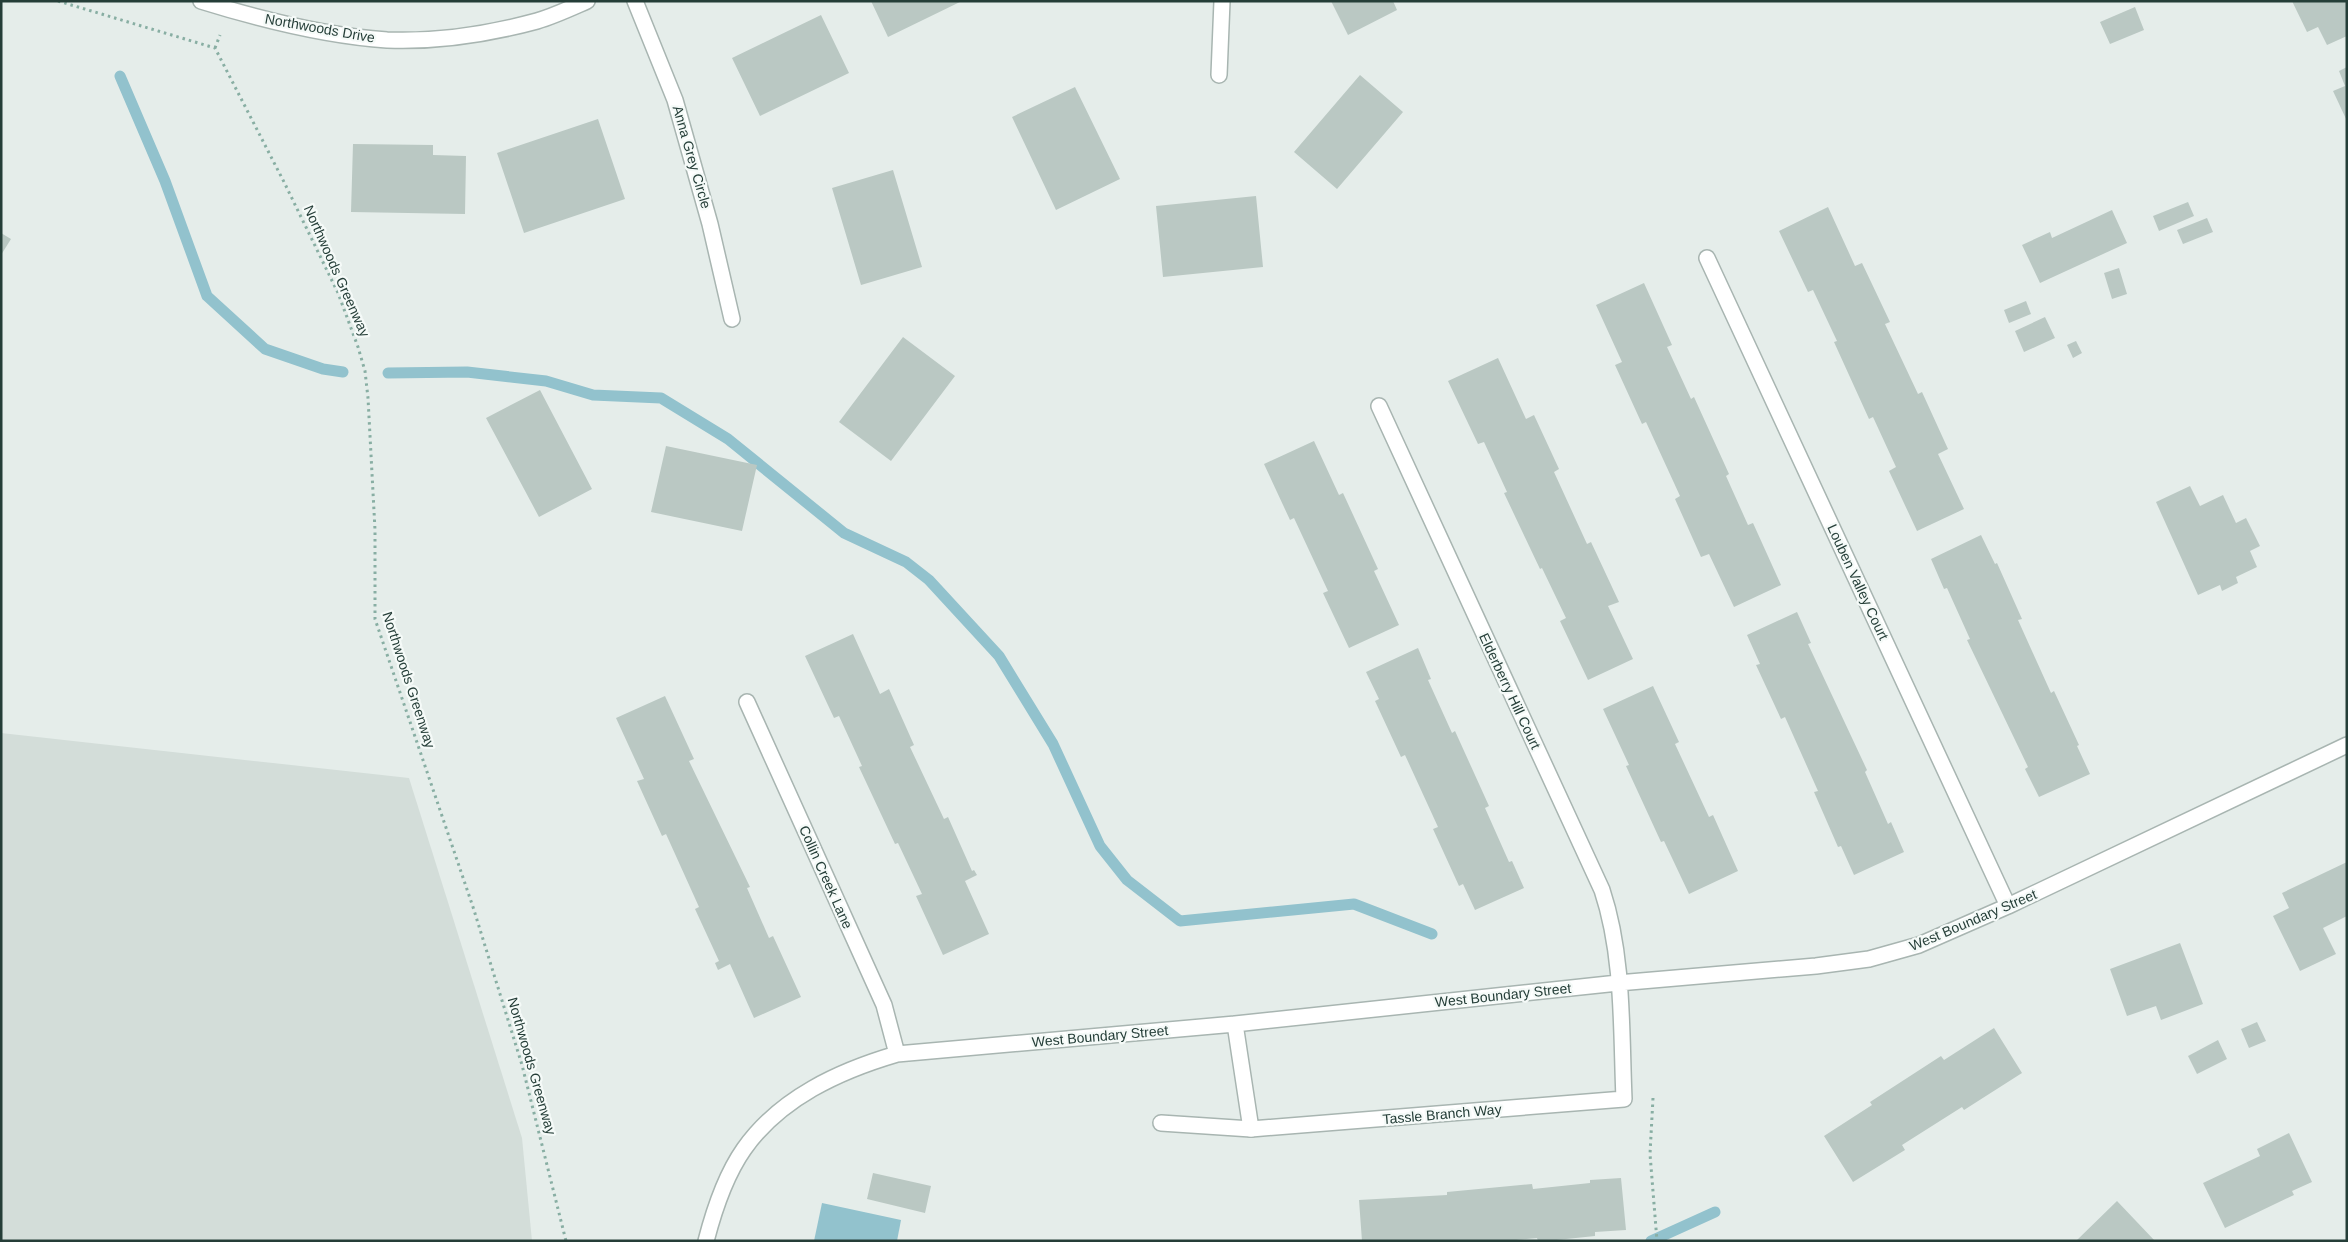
<svg xmlns="http://www.w3.org/2000/svg" width="2348" height="1242" font-family="Helvetica,sans-serif">
  <rect width="100%" height="100%" fill="#e5edea"/>
  <path fill="#d3ddd9" d="M1,733l408,45 113,360 10,103h-531z"/>
  <path fill="#92c2cd" d="M822,1203l79,17 -4,21h-83z"/>
  <g fill="none" stroke-linecap="round" stroke-linejoin="round">
    <path stroke="#92c2cd" stroke-width="11" d="M120,76l45,105 42,115 58,53 58,20 20,3
      M388,373l79,-1 79,9 47,14 68,3 67,41 116,94 62,29 23,18 70,76 54,88 47,102 27,34 53,41 174,-17 78,30
      M1651,1241l64,-29"/>
  </g>
  <path fill="#bac8c3" d="M871,1h91l-74,36z
    M1331,1h62l4,9 -49,25z
    M2292,1h55v35l-20,9 -9,-18 -11,5z
    M2135,7l9,23 -34,14 -10,-22z
    M821,15l28,58 -89,43 -28,-58z
    M2347,67v54l-14,-30 12,-5 -6,-15z
    M1360,75l43,37 -66,77 -43,-37z
    M1075,87l45,92 -64,31 -44,-93z
    M598,119l27,80 -101,34 -27,-80z
    M353,144l80,1v10l33,1 -1,58 -114,-2z
    M893,170l29,97 -61,18 -29,-97z
    M1256,196l7,71 -100,10 -7,-71z
    M2188,202l6,14 -35,15 -6,-15z
    M1828,207l27,59 7,-3 28,59 -5,2 33,70 4,-2 26,57 -10,5 26,55 -47,22 -28,-60 7,-4 -23,-50 -4,2 -35,-77 3,-1 -24,-51 -5,2 -29,-61z
    M2112,210l15,33 -87,40 -18,-38 28,-13 2,6z
    M2207,218l6,14 -30,12 -6,-14z
    M1,233l10,6 -10,16z
    M2119,268l8,26 -15,5 -8,-26z
    M1644,283l28,62 -5,2 24,52 3,-2 35,77 -3,2 22,49 5,-2 28,62 -47,22 -25,-53 -8,3 -26,-58 5,-3 -34,-74 -4,2 -27,-59 7,-3 -26,-57z
    M2026,301l5,13 -22,9 -5,-13z
    M2045,317l10,21 -31,14 -9,-21z
    M903,337l52,39 -64,85 -52,-39z
    M2076,341l6,12 -9,5 -6,-13z
    M1498,358l28,61 8,-4 25,54 -5,3 33,72 4,-2 28,60 -11,4 25,53 -45,21 -28,-59 6,-3 -24,-50 -2,1 -36,-76 3,-1 -23,-50 -6,2 -30,-63z
    M540,390l52,99 -53,28 -53,-99z
    M1314,441l25,54 4,-2 35,76 -4,2 25,54 -50,23 -26,-55 5,-2 -34,-73 -4,2 -26,-56z
    M666,446l91,19 -15,66 -91,-19z
    M2190,486l10,20 23,-11 13,28 10,-5 14,28 -10,5 7,16 -21,10 2,6 -16,8 -2,-6 -22,10 -42,-93z
    M1981,535l14,29 2,-1 25,56 -4,1 33,73 3,-2 25,54 -2,1 13,28 -51,23 -14,-28 3,-2 -61,-127 3,-1 -23,-51 -3,1 -13,-30z
    M1797,612l14,31 -3,1 59,126 -2,2 23,52 3,-2 13,30 -50,23 -13,-29 -3,1 -24,-55 4,-1 -33,-74 -4,2 -25,-54 4,-1 -13,-29z
    M853,634l27,60 9,-5 25,56 -4,2 34,72 4,-2 24,54 2,-1 3,5 -12,6 24,53 -46,21 -27,-59 6,-2 -24,-51 -3,1 -36,-77 3,-1 -23,-50 -5,2 -29,-62z
    M1418,648l13,31 -3,1 24,53 3,-2 34,75 -4,2 24,54 3,-1 12,27 -49,22 -12,-26 -4,2 -26,-57 5,-2 -33,-72 -4,2 -26,-56 4,-2 -13,-27z
    M1653,686l26,56 -4,2 34,73 4,-2 25,56 -49,23 -25,-53 -3,1 -35,-76 3,-1 -26,-56z
    M665,696l29,63 -5,2 61,126 -3,1 22,50 4,-2 28,61 -47,21 -24,-54 -12,6 -3,-7 4,-2 -24,-52 4,-2 -33,-73 -4,2 -25,-55 7,-2 -28,-61z
    M2347,862v54l-24,12 13,26 -36,17 -27,-55 16,-8 -7,-15z
    M2180,943l23,61 -42,16 -5,-14 -29,10 -17,-47z
    M2257,1022l9,19 -17,7 -8,-19z
    M1994,1028l28,45 -58,37 -2,-3 -60,38 3,5 -52,32 -29,-46 48,-31 -2,-3 71,-46 3,4z
    M2218,1040l9,19 -30,15 -9,-18z
    M2289,1133l23,49 -20,9 2,4 -69,33 -22,-45 57,-27 -3,-7z
    M873,1173l58,13 -6,27 -58,-14z
    M1621,1178l5,52 -31,2v4l-48,5h-9l-1,-3 -31,3h-144l-3,-41 88,-5v-3l85,-8 1,5 57,-6v-3z
    M2117,1201l38,40h-79z"/>
  <g fill="none" stroke-linecap="round" stroke-linejoin="round">
    <defs>
      <path id="service" d="M1161,1123l90,6"/>
      <path id="minor" d="M201,1c58,18 125,35 186,39 50,2 102,-6 150,-19 17,-5 34,-13 50,-20
        M635,1l40,99 35,124 22,95
        M1219,75l3,-74
        M1707,258l301,648
        M747,702l137,303 13,49
        M1235,1024l16,105 373,-30c-3,-69 0,-143 -22,-209l-223,-484
        M706,1241c8,-31 19,-65 38,-92 36,-51 95,-78 153,-95l338,-30 383,-41 198,-17 53,-7 50,-14 89,-39 339,-161"/>
    </defs>
    <use href="#service" stroke="#a8b5b1" stroke-width="18"/>
    <use href="#minor" stroke="#a8b5b1" stroke-width="18"/>
    <path stroke="#88aea3" stroke-width="3" stroke-dasharray="2.5 4" stroke-linecap="butt" d="M58,1l157,47 69,134 54,111 20,54 7,24 3,27 7,132v89l98,288 49,158 44,176
      M215,48l5,-13
      M1653,1098l-3,56 7,87"/>
    <use href="#service" stroke="#fff" stroke-width="15"/>
    <use href="#minor" stroke="#fff" stroke-width="15"/>
  </g>
  <g text-anchor="middle" dominant-baseline="central" stroke-width="4.5" stroke-linejoin="round" paint-order="stroke">
    <g font-size="14" fill="#253e38" stroke="#f5faf8">
      <text transform="translate(320 28) rotate(10)">Northwoods Drive</text>
      <text transform="translate(692 157) rotate(74)">Anna Grey Circle</text>
      <text transform="translate(337 271) rotate(66)">Northwoods Greenway</text>
      <text transform="translate(1858 582) rotate(65)">Louben Valley Court</text>
      <text transform="translate(409 680) rotate(72)">Northwoods Greenway</text>
      <text transform="translate(1510 691) rotate(65)">Elderberry Hill Court</text>
      <text transform="translate(826 877) rotate(66)">Collin Creek Lane</text>
      <text transform="translate(1973 920) rotate(-23)">West Boundary Street</text>
      <text transform="translate(1503 995) rotate(-6)">West Boundary Street</text>
      <text transform="translate(1100 1036) rotate(-5)">West Boundary Street</text>
      <text transform="translate(532 1066) rotate(74)">Northwoods Greenway</text>
      <text transform="translate(1442 1114) rotate(-5)">Tassle Branch Way</text>
    </g>
  </g>
  <rect width="2348" height="1242" fill="none" stroke="#253e38" stroke-width="5"/>
</svg>
